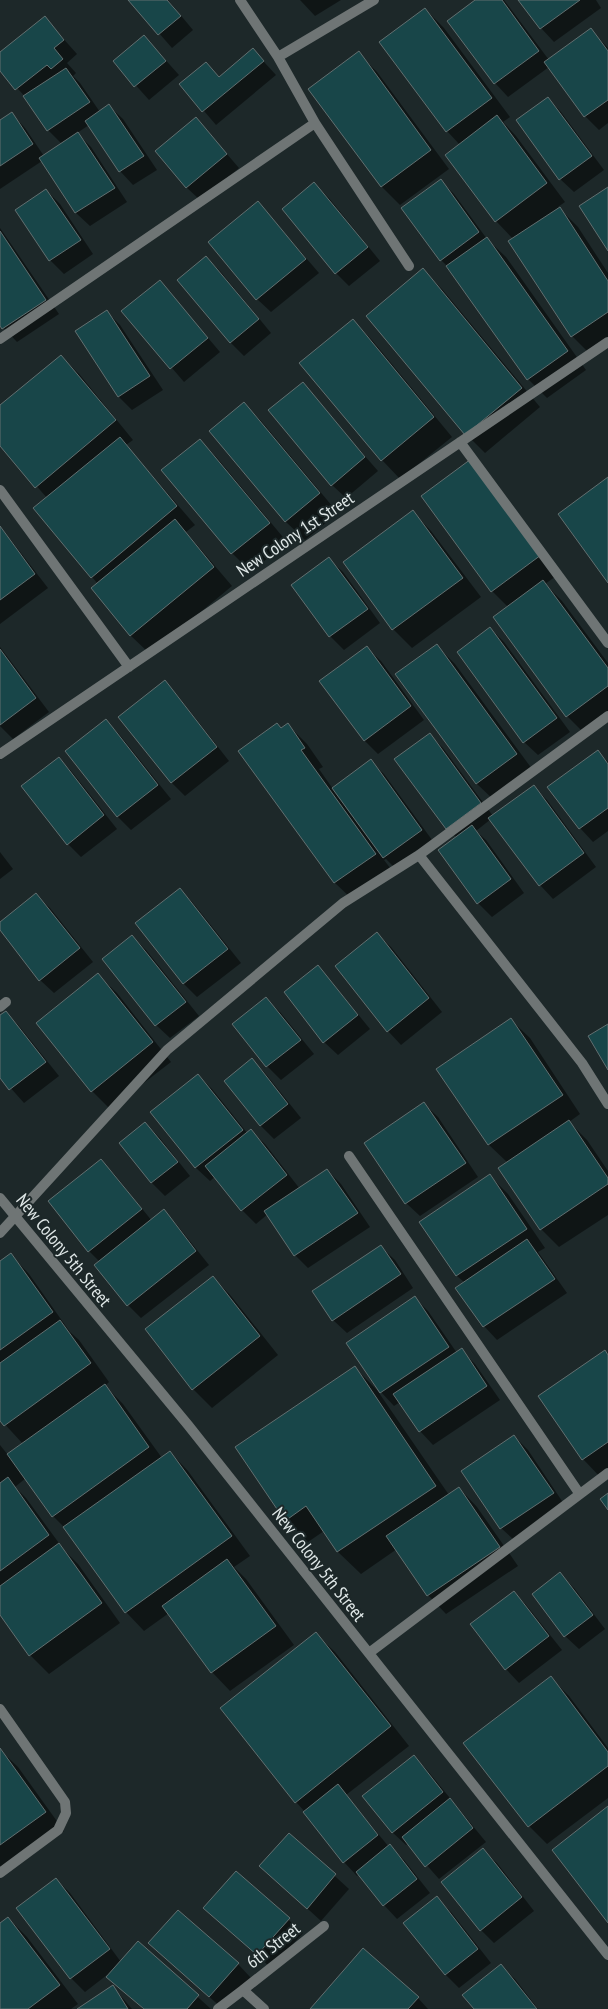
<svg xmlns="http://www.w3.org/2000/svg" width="608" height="2009" font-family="'PT Sans Narrow',sans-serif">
  <rect width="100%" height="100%" fill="#1d2829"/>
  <path fill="#0007" d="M130,0h38l25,30 -21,18z
    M300,0h41l-26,16z
    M477,0h27l45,60 42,-30 17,18v75l-9,7 -14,-14 -36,-49 -41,30 -13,-14z
    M520,0h76l5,8 -47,34 -13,-14z
    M425,9l19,19 66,89 -7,5 13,14 49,66 -7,5 20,20 30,46v70l-18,11 -18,-18 -59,-97 -17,-18 -36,-76 -13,-14z
    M44,17l33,37 -10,9 9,10 -3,3 7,7 20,29 9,-6 14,13 34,51 -24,15 -13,-14 -31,-46 -12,8 14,14 36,55 -37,24 -14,-13 -34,-52 -42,28v-67l12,-8 13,14 19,28 18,-12 -14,-14 -20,-30 -28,-31v-16z
    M144,36l35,39 -30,25 -35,-39z
    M253,50l23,25 -60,50 -35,-41 25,-21 14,15z
    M358,53l19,19 72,97 -49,36 -18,-18z
    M548,98l13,14 43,58 -30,22 -14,-13z
    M196,118l43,50 -39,32 -14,-13z
    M441,181l13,13 33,45 19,18 80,113 -39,28 -19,-19 -79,-111 -8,-8z
    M314,184l14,13 52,64 -31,25 -13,-13z
    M46,190l14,14 33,50 -29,20 -14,-14z
    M258,202l61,71 -48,39 -14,-13z
    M0,228l59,86 -42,28 -17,-18z
    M206,257l14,14 51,62 -27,23 -14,-14z
    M423,270l19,19 98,118 -55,46 -19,-19z
    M160,281l60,71 -36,30 -61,-71z
    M107,312l13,13 43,65 -31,20 -13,-13 -43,-66z
    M353,321l19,19 80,97 -52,42 -18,-19z
    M61,356l19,19 53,65 -7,5 69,80 -9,7 46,54 -82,68 -19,-18 -39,-47 6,-5 -6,-7 -45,-79 -47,-54v-38z
    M302,384l76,87 -32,27 -14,-13z
    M244,403l18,19 76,91 -33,27 -19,-18 -75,-91z
    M200,440l18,19 69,83 -36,30 -19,-19z
    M471,461l88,113 -14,10 17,17 46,62v55l-22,17 -19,-19 -58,-108 -17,-17z
    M413,512l18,19 50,66 -69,51 -19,-19z
    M0,526l48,62 -48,36z
    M329,559l14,13 37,51 -36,27 -14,-14 -37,-51z
    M490,628l14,14 66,90 -32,23 -14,-13z
    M436,645l19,19 80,109 -39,29 -19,-18 -80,-109z
    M0,647l49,65 -36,27 -13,-13z
    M367,648l14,13 43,59 -46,34 -14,-14z
    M165,682l13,14 51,65 -44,35 -13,-13 -52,-66z
    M106,721l13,13 52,65 -40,31 -13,-13 -51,-65z
    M288,725l19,19 16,23 -4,2 14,20 37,-28 14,13 51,70 -37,27 -12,-12 -2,1 10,13 -40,28 -19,-18 -95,-132z
    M430,735l13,13 50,68 40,-30 14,14 49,67 -43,32 -13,-14 -49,-66 -15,12 10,9 38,53 -32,24 -14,-14 -38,-53 17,-12 -10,-10z
    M597,752l11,10v69l-15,11 -13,-14z
    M59,758l13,14 45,57 -36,28 -13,-13z
    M0,852l13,17 -13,10z
    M180,889l13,14 48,60 -44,34 -13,-13 -47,-61z
    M36,895l14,13 43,54 -39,31 -14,-13 -40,-52v-5z
    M377,934l14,13 51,65 -41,33 -13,-14z
    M132,936l14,14 53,66 -29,22 -14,-13z
    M318,967l13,14 39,48 -32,26 -14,-13z
    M98,975l19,18 54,69 -61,47 -18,-18z
    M266,999l14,13 34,42 -33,26 -14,-14 -33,-42z
    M6,1012l13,14 40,50 -35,27 -24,-27v-59z
    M511,1020l19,18 50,76 -11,8 18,18 21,31v44l-49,32 -18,-18 -33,-66 -19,-18 -51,-76z
    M252,1060l13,13 36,45 -27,21 -13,-13 -36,-45z
    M198,1075l14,14 36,45 3,-3 14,13 35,45 27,-19 14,14 29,43 -62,41 -13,-13 -27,-41 -12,10 -14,-14 -26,-34 -6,5 -14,-13 -44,-56z
    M424,1104l14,13 40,60 -58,39 -14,-13z
    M145,1123l14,14 31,39 -25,20 -13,-13 -32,-40z
    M101,1161l14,14 37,46 12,-10 13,14 32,40 -68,53 -13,-13 -28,-43 -11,-11z
    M490,1176l18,18 37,54 -7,4 29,41 -70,47 -13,-14 -19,-43 -8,-7 -36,-54z
    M381,1247l14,13 18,28 -66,45 -14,-13z
    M11,1255l18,19 41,58 9,8 30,42 -4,4 18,18 39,54 8,-6 18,19 62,85 -16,11 12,12 48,66 -64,46 -18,-19 -43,-59 -25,18 -18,-19 -60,-83 -13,-13 -27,-38 -11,9 11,11 38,52 14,14 42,59 -71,51 -19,-19 -30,-42v-168l8,10 15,-11 -23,-25v-156z
    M213,1277l18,19 47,59 -66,53 -19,-19 -47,-59z
    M415,1298l13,13 29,42 4,-3 14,14 25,36 -67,45 -13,-14 -20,-29 -6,4 -13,-14z
    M608,1355v118l-7,5 -18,-19z
    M355,1368l22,22 72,105 10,-7 18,19 41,59 -72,48 -18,-19 -31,-46 -36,25 -23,-22 -14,-21 -16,11 -22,-22z
    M514,1436l14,14 38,57 -51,34 -14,-13z
    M560,1574l14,14 31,41 -26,20 -14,-13z
    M514,1592l13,14 35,44 -43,33 -13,-14z
    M316,1634l19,18 74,94 -63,49 43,52 1,-1 14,14 26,33 -33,26 -13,-14 -25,-31 -2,2 -13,-14 -39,-50 -9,-10z
    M551,1678l18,18 39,52v50l-61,46 -18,-18z
    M0,1750l18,17 46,64 -57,42 -7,-7z
    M414,1757l13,13 59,72 -47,37 -31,-35 -2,1 -14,-13z
    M289,1834l60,55 -28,32 -60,-55z
    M483,1850l14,13 37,48 -40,32 -13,-13z
    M236,1872l67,61 -32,35 -66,-60z
    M56,1879l14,14 51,69 17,-19 73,66h-68l-36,-34 -22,17 -14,-14 -53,-70z
    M437,1898l14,14 40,51 -32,25 -14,-14z
    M8,1918l19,19 51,67 -7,5h-71v-85z
    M163,1956l75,8 13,14 -28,31z
    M501,1966l14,13 23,30h-63z
    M113,1987l19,22h-53z
    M418,1998l10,11h-116z"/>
  <path fill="#184649" stroke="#626f70" d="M128,0h39l14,16 -23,19z
    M475,0h27l37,51 -45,33 -47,-63z
    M518,0h62l-40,29z
    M425,8l67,90 -46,34 -67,-90z
    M45,16l19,24 -10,8 9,11 -12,10 -4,-4 -32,25 -15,-19v-19z
    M591,28l17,23v49l-24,17 -40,-55z
    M144,35l22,26 -32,26 -21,-26z
    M253,48l11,13 -62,51 -23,-28 27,-22 13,15z
    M359,51l72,99 -50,37 -73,-98z
    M66,68l24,34 -43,29 -24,-35z
    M548,97l44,59 -33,24 -43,-60z
    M109,104l35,52 -25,16 -34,-51z
    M12,112l21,32 -33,22v-46z
    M497,115l50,68 -52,39 -50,-67z
    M196,117l31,37 -41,34 -31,-37z
    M78,132l37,56 -40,25 -36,-55z
    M441,179l38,53 -39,29 -39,-53z
    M314,182l54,65 -33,27 -53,-65z
    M608,187v64l-29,-45z
    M46,189l35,51 -32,21 -34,-51z
    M258,201l48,58 -50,41 -48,-58z
    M560,207l48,74v31l-37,25 -63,-96z
    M0,231l46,69 -44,29 -2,-3z
    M487,237l81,114 -41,29 -81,-114z
    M206,256l53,63 -29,24 -53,-63z
    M423,268l99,120 -57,47 -99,-119z
    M160,280l48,58 -38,31 -49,-58z
    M107,310l43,66 -32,21 -43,-66z
    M353,319l81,98 -53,44 -82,-98z
    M61,355l55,65 -81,68 -35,-42v-41z
    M303,382l62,75 -34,29 -63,-76z
    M244,402l76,91 -35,29 -76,-91z
    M120,437l57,69 -86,72 -58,-70z
    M200,439l70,84 -39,31 -70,-84z
    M471,459l70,96 -50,37 -70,-96z
    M608,477v106l-50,-69z
    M413,510l50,68 -71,52 -49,-68z
    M175,519l39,48 -84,69 -39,-48z
    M0,526l35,48 -35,26z
    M329,557l39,52 -39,28 -38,-52z
    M543,580l65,88v18l-42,31 -73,-100z
    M490,627l67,91 -34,25 -66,-91z
    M437,644l80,110 -41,30 -81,-110z
    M367,646l44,60 -47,35 -45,-60z
    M0,649l36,49 -36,27z
    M165,680l52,67 -46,36 -53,-66z
    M106,719l52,66 -41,32 -52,-66z
    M277,723l4,5 7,-5 17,25 -4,2 75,104 -42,29 -96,-132z
    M430,733l51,70 -35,26 -52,-70z
    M598,750l10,14v44l-29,21 -32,-42z
    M59,757l45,58 -37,30 -46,-59z
    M371,759l51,71 -39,28 -51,-70z
    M534,785l50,68 -45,33 -51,-68z
    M472,825l39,54 -34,25 -39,-54z
    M180,888l48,61 -45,35 -48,-61z
    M36,893l44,55 -41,33 -39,-51v-8z
    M377,932l52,66 -42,34 -52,-66z
    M132,935l54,67 -31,24 -53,-67z
    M318,965l40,50 -35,28 -39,-51z
    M98,973l55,69 -62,50 -55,-69z
    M266,997l35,43 -35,27 -34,-43z
    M6,1011l40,51 -37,28 -9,-12v-63z
    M511,1018l52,77 -75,50 -52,-76z
    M608,1024v46l-20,-34z
    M252,1058l36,46 -28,22 -36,-45z
    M198,1074l45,56 -48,38 -45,-56z
    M424,1102l42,61 -61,41 -41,-61z
    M569,1120l39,58v6l-68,46 -42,-62z
    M145,1122l33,40 -27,21 -32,-40z
    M251,1129l36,46 -46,36 -36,-45z
    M101,1159l41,50 -54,43 -40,-51z
    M327,1169l31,44 -64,43 -30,-45z
    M490,1174l37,55 -71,47 -37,-54z
    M164,1209l32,42 -69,55 -33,-41z
    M527,1239l28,40 -72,48 -28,-39z
    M381,1245l20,29 -69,47 -20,-30z
    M11,1253l42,59 -53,38v-89z
    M213,1276l47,60 -68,54 -47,-61z
    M415,1296l34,51 -69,46 -34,-50z
    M60,1320l31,43 -87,63 -4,-5v-58z
    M462,1348l25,38 -68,46 -26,-38z
    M605,1350l3,5v87l-26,18 -44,-64z
    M355,1366l81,120 -99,66 -31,-46 -21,15 -50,-74z
    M105,1384l44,63 -97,70 -45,-63z
    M514,1435l40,58 -54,36 -39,-58z
    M170,1451l62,85 -107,77 -62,-86z
    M8,1477l41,58 -49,36v-88z
    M459,1487l41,60 -73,49 -41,-60z
    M608,1493v17l-8,-11z
    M59,1543l43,60 -73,53 -29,-41v-29z
    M227,1559l49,67 -65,47 -49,-67z
    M560,1572l33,43 -29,22 -32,-43z
    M514,1591l35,45 -44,34 -35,-46z
    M316,1632l75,94 -96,77 -75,-95z
    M551,1676l57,76v14l-80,61 -65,-84z
    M0,1748l46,64 -46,33z
    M414,1755l29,37 -51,41 -30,-37z
    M338,1784l40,51 -35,28 -40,-51z
    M450,1798l23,30 -48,39 -23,-30z
    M608,1806v117l-56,-73z
    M289,1833l47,41 -29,35 -48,-43z
    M390,1844l27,35 -34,27 -27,-34z
    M483,1848l39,49 -42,34 -39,-49z
    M236,1871l54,47 -33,37 -54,-47z
    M56,1878l54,71 -40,30 -54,-71z
    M437,1896l41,53 -33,26 -42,-52z
    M178,1910l61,53 -30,34 -61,-54z
    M8,1917l52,68 -32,24h-28v-86z
    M138,1941l61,54 -12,14h-43l-38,-32z
    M363,1948l56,49 -11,12h-98z
    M501,1964l36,45h-63l-12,-14z
    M113,1985l15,24h-51z"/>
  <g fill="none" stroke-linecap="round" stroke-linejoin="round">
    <path stroke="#6f7575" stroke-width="10" d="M278,57l96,-57
      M315,123l94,143
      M0,339l315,-216 -37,-66 -38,-57
      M460,442l148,201
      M0,490l129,177
      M0,754l608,-412
      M419,855l163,208 26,41
      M0,1007l6,-5
      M349,1156l230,337
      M0,1198l188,227 420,530
      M0,1233l167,-183 176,-147 76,-48 189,-139
      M369,1653l239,-180
      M0,1709l65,93 1,11 -8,17 -58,43
      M243,1990l81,-64
      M218,2009l25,-19 21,19"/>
  </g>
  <g text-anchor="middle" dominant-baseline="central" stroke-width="4" stroke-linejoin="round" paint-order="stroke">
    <g font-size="18" fill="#e0e8e8" stroke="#1d2829">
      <text transform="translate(295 534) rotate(-34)">New Colony 1st Street</text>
      <text transform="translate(64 1250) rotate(51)">New Colony 5th Street</text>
      <text transform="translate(319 1564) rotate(52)">New Colony 5th Street</text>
      <text transform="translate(273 1945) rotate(-38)">6th Street</text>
    </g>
  </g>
</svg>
